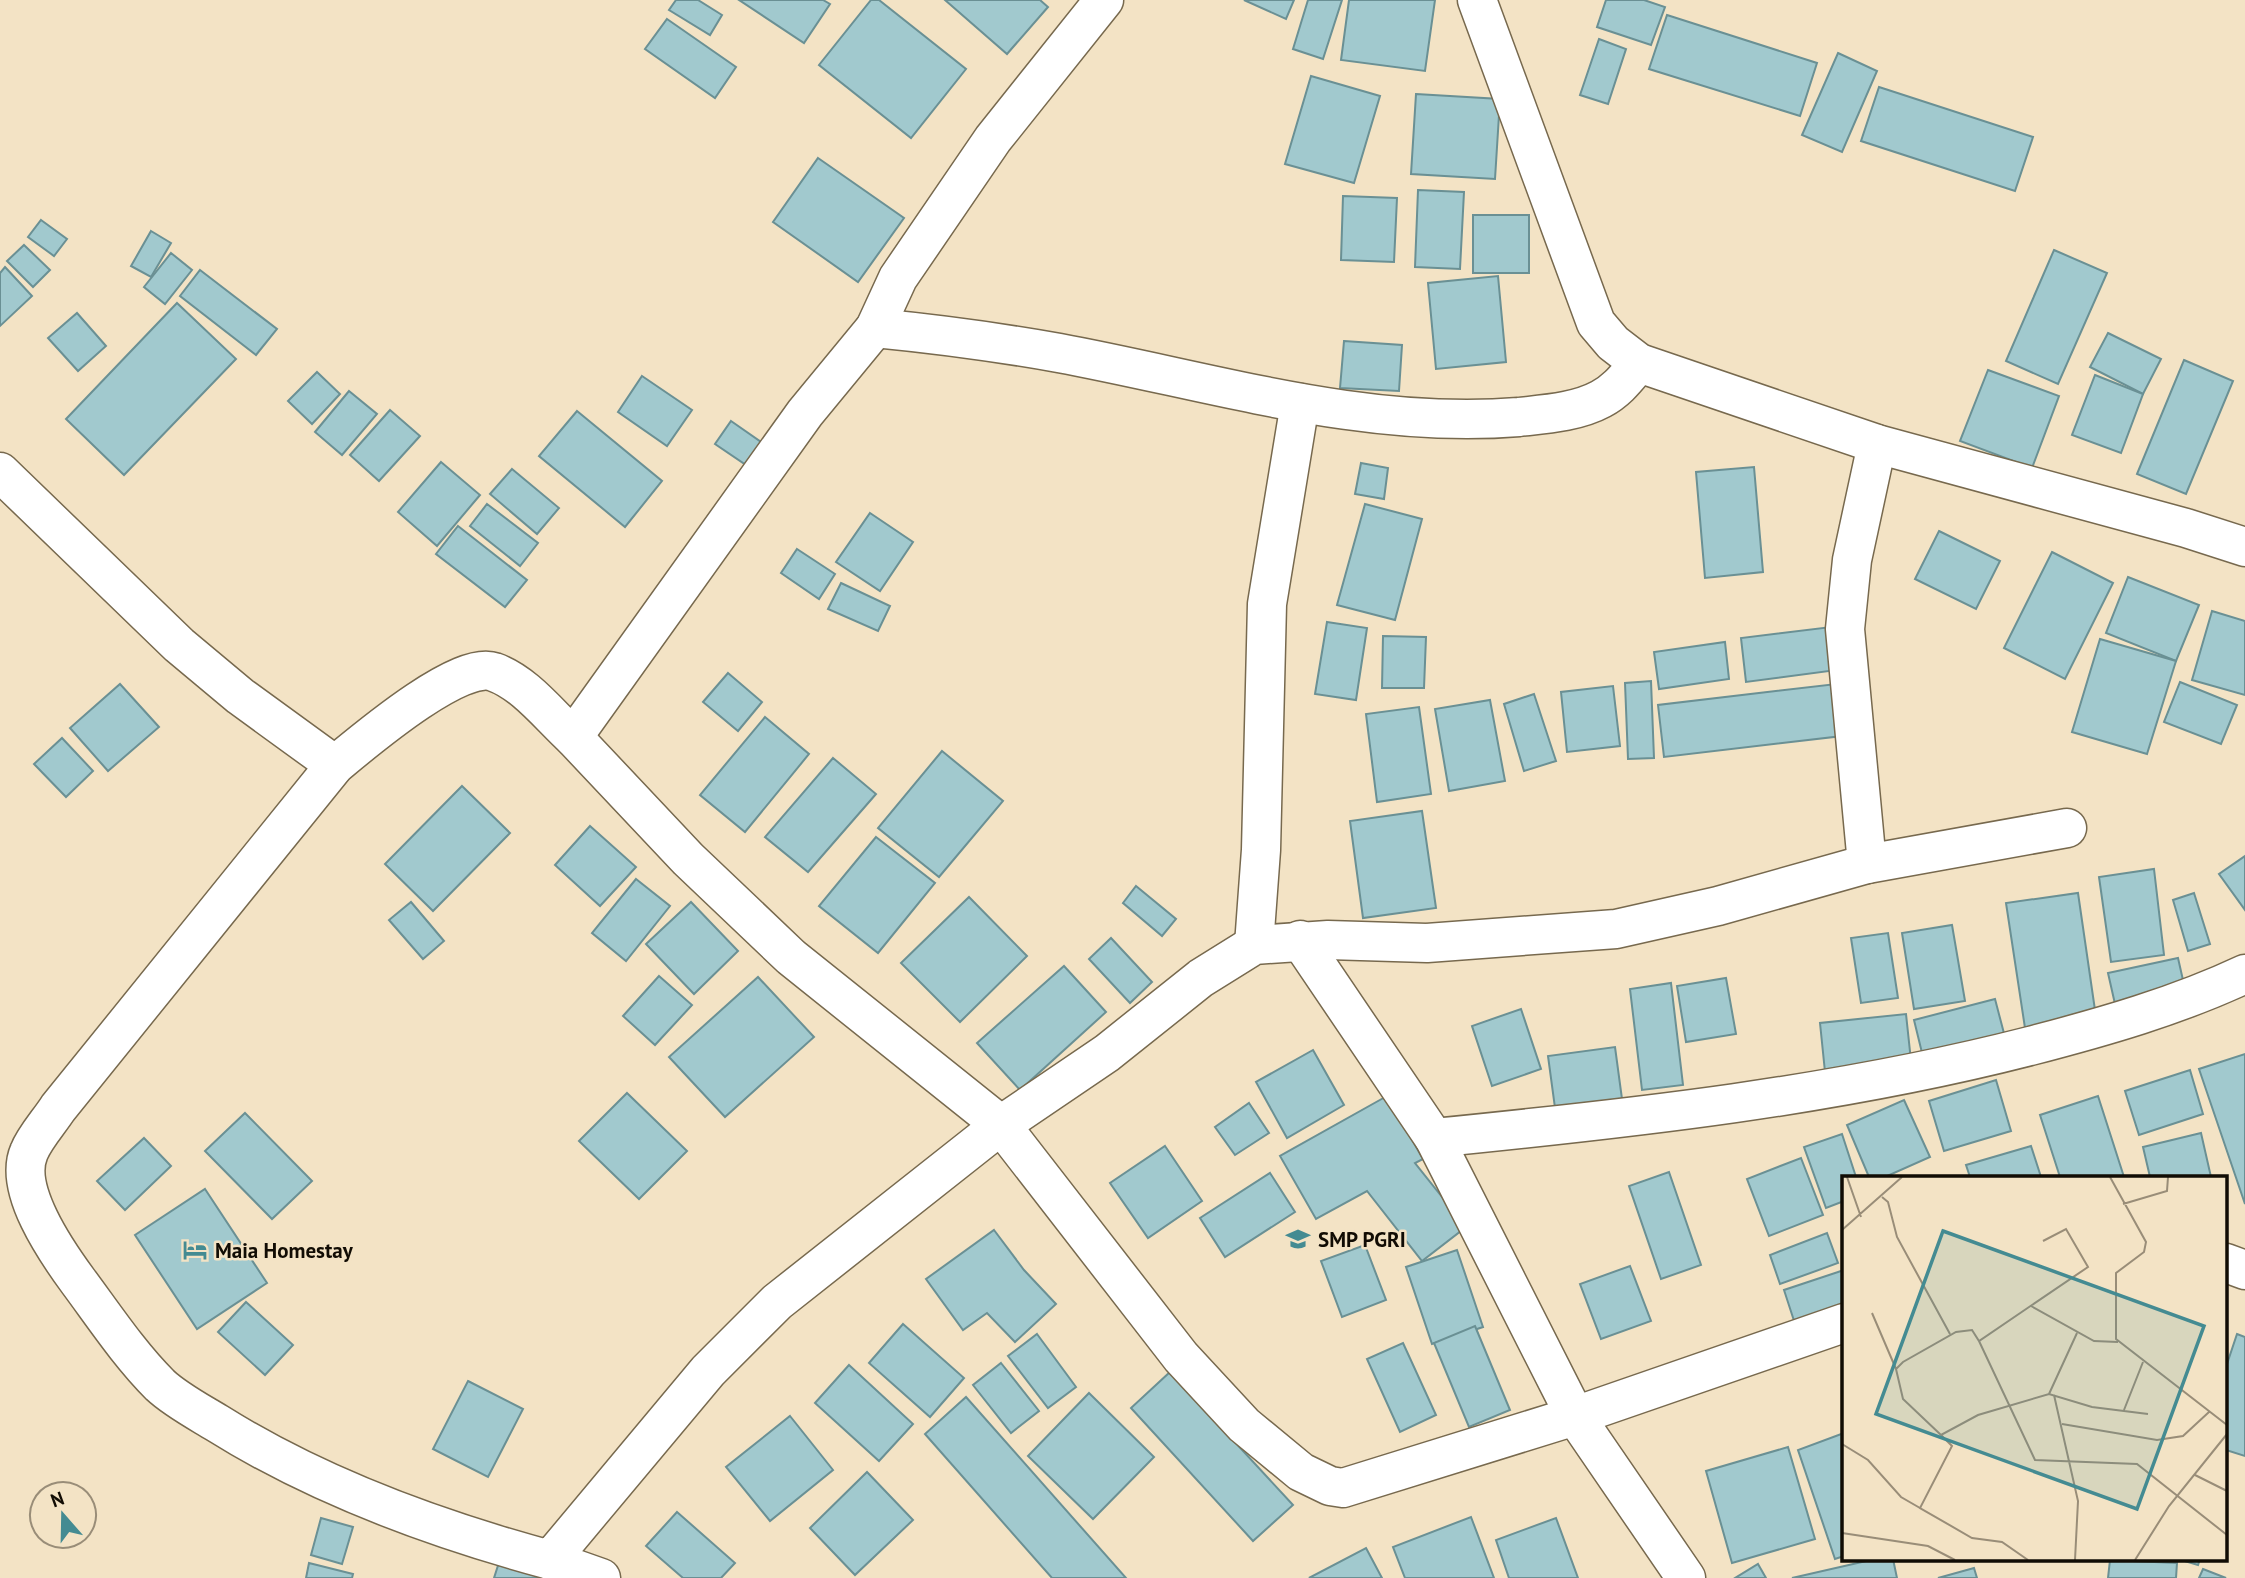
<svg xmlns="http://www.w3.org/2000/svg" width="2245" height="1578" font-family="'PT Sans',sans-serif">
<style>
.building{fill:#a1c9ce;stroke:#6a9094;stroke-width:2}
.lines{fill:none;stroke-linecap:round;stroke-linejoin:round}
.minor-casing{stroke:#77694e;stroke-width:41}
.minor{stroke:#fff;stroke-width:38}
.labels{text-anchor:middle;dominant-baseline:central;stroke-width:5;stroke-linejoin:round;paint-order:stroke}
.poi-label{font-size:21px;font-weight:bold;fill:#110c04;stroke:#f3e3c5;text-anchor:start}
.inset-road{fill:none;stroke:#998d78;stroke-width:2}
.view{fill:#448b92;fill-opacity:0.15;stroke:#448b92;stroke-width:3.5}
.inset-edge{fill:none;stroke:#110c04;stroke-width:3.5}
</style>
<rect width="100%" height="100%" fill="#f3e3c5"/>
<g class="building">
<path d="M676,0H698L722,15L710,35L669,10Z"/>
<path d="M739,0H823L830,4L804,43Z"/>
<path d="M871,0H879L966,69L911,138L819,65Z"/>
<path d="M945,0H1040L1048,7L1007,54Z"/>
<path d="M1244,0H1294L1286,19Z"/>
<path d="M1308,0H1342L1323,59L1293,49Z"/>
<path d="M1349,0H1435L1425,71L1341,60Z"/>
<path d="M1606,0H1644L1665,7L1651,45L1597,27Z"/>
<path d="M1667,15L1817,63L1800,116L1649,69Z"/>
<path d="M667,19L736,67L715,98L645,49Z"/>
<path d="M1599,39L1626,49L1608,104L1580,95Z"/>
<path d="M1838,53L1877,71L1842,152L1802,135Z"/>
<path d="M1311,76L1380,96L1354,183L1285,164Z"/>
<path d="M1879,87L2033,137L2015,191L1861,141Z"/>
<path d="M1416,94L1500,99L1495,179L1411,174Z"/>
<path d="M818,158L904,218L858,282L773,222Z"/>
<path d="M1418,190L1464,192L1460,269L1415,267Z"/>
<path d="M1343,196L1397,198L1394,262L1341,260Z"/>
<rect x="1473" y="215" width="56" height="58"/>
<path d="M41,220L67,239L54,256L28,237Z"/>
<path d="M151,231L171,243L151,277L131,266Z"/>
<path d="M24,245L50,270L33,287L7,261Z"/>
<path d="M2054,250L2107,273L2058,384L2006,361Z"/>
<path d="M171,253L192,270L165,304L144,287Z"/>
<path d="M5,267L32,296L0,326V273Z"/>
<path d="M200,270L277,329L256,355L180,296Z"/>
<path d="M1498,276L1506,362L1436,369L1428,283Z"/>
<path d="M177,303L236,359L124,475L66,419Z"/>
<path d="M77,313L106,346L78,371L48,338Z"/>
<path d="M2108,333L2161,359L2143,394L2090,367Z"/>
<path d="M1344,341L1402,345L1399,391L1340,388Z"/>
<path d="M2184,360L2233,381L2186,494L2137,474Z"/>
<path d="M1988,370L2059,396L2032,468L1960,441Z"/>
<path d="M317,372L340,394L312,424L288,401Z"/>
<path d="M2095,375L2143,394L2121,453L2072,435Z"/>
<path d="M642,376L692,410L667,446L618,412Z"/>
<path d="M349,391L377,414L342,455L315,432Z"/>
<path d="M390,410L420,436L379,481L350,455Z"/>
<path d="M577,411L662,481L625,527L539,456Z"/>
<path d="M731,421L767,446L752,469L715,444Z"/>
<path d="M441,462L480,495L437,546L398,512Z"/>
<path d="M1361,463L1388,468L1384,499L1355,494Z"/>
<path d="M1754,467L1763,572L1705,578L1696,472Z"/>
<path d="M512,469L559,508L537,534L490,494Z"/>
<path d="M487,504L538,543L520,566L470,526Z"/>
<path d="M1365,504L1422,519L1395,620L1337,605Z"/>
<path d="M870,513L913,542L880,591L836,562Z"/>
<path d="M458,526L527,580L505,607L436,554Z"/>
<path d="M1939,531L2000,561L1976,609L1915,579Z"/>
<path d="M797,549L835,574L819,599L781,573Z"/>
<path d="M2052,552L2113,583L2065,679L2004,648Z"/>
<path d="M2128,577L2199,605L2176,661L2106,633Z"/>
<path d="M841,583L890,606L878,631L828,609Z"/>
<path d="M2212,611L2245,621V695L2192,680Z"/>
<path d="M1327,622L1367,628L1356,700L1315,694Z"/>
<path d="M1831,627L1837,670L1746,682L1741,638Z"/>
<path d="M1383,636L1426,637L1424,688H1382Z"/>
<path d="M2100,639L2176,661L2147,754L2072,732Z"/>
<path d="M1725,642L1729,679L1659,689L1654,652Z"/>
<path d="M728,673L762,702L738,731L703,702Z"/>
<path d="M1651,681L1654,758L1628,759L1625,683Z"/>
<path d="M2180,682L2237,705L2221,744L2164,722Z"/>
<path d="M120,684L159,727L108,771L70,728Z"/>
<path d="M1836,684L1842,736L1664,757L1658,705Z"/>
<path d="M1613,686L1620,746L1567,752L1561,692Z"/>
<path d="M1534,694L1556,761L1524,771L1504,704Z"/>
<path d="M1490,700L1505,781L1449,791L1435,709Z"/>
<path d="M1419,707L1431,794L1377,802L1366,714Z"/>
<path d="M765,717L809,754L745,832L700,795Z"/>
<path d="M62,738L93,771L66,797L34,764Z"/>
<path d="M942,751L1003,801L939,877L878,828Z"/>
<path d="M833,758L876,794L808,872L765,837Z"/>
<path d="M462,786L510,833L433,911L385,864Z"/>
<path d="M1422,811L1436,908L1363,918L1350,821Z"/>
<path d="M590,826L636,867L600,906L555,865Z"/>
<path d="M876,837L935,883L878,953L819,906Z"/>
<path d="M2245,856V910L2219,874Z"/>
<path d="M2154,869L2164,955L2111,962L2099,877Z"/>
<path d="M636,879L670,906L626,961L592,933Z"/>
<path d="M1136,886L1176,919L1162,936L1123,903Z"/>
<path d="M2078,893L2096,1017L2025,1028L2006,903Z"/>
<path d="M2194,893L2210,944L2188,951L2173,900Z"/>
<path d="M969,897L1027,956L960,1022L901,963Z"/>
<path d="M411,902L444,941L423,959L389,920Z"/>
<path d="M691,902L738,951L694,994L646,944Z"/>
<path d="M1952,925L1965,1001L1914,1009L1902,933Z"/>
<path d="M1888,933L1898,998L1861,1003L1851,938Z"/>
<path d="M1111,938L1152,982L1130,1003L1089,959Z"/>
<path d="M2178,958L2185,989L2115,1004L2108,973Z"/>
<path d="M1064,966L1106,1012L1020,1090L977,1043Z"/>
<path d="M659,976L692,1005L655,1045L623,1016Z"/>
<path d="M758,977L814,1037L725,1117L669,1057Z"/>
<path d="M1726,978L1736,1034L1686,1042L1677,986Z"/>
<path d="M1671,983L1683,1085L1642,1090L1630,989Z"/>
<path d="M1995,999L2006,1041L1924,1061L1914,1020Z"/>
<path d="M1521,1009L1541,1069L1492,1086L1472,1026Z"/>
<path d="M1906,1014L1911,1061L1825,1072L1820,1023Z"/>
<path d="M1615,1047L1622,1099L1555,1108L1548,1056Z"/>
<path d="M1313,1050L1344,1105L1287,1138L1256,1082Z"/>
<path d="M2245,1054V1204L2199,1069Z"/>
<path d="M2190,1070L2203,1114L2139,1135L2125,1091Z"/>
<path d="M1996,1080L2011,1131L1944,1151L1929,1101Z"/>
<path d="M627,1093L687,1151L639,1199L579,1141Z"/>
<path d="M1387,1096L1423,1159L1415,1163L1466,1227L1422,1261L1367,1191L1316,1219L1280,1156Z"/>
<path d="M2098,1096L2124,1177H2060L2040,1115Z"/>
<path d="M1904,1100L1930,1157L1885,1177H1869L1847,1125Z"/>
<path d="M1249,1103L1269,1133L1235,1155L1215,1127Z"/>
<path d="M245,1113L312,1181L272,1219L205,1151Z"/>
<path d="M2201,1133L2211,1177H2150L2143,1147Z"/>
<path d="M1842,1134L1856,1177H1844V1201L1826,1208L1804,1147Z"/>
<path d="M144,1138L171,1166L125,1210L97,1181Z"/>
<path d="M1165,1146L1202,1201L1148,1238L1110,1183Z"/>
<path d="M2031,1146L2041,1177H1970L1966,1165Z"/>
<path d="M1801,1158L1823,1215L1769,1236L1747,1179Z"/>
<path d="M1669,1172L1701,1265L1661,1279L1629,1186Z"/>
<path d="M1270,1173L1295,1212L1225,1257L1200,1218Z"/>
<path d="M205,1189L267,1283L197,1329L135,1235Z"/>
<path d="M994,1230L1024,1270L1056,1304L1015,1342L987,1313L963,1330L926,1279Z"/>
<path d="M1827,1233L1838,1263L1780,1284L1770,1255Z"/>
<path d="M1365,1245L1386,1300L1342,1317L1321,1261Z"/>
<path d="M1457,1250L1483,1327L1432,1344L1406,1267Z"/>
<path d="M1630,1266L1651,1321L1601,1339L1580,1284Z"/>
<path d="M1844,1270V1313L1797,1330L1784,1290Z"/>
<path d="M246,1302L293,1345L265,1375L218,1332Z"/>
<path d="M903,1324L964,1378L930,1417L869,1363Z"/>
<path d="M1475,1326L1510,1410L1469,1427L1434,1343Z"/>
<path d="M1037,1334L1076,1387L1048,1408L1008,1356Z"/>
<path d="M2237,1334L2245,1337V1456L2226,1450V1367Z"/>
<path d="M1403,1343L1436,1415L1400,1432L1367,1359Z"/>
<path d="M1001,1363L1039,1411L1011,1433L973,1385Z"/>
<path d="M849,1365L913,1424L879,1461L815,1403Z"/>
<path d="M1170,1372L1293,1505L1253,1541L1131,1408Z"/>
<path d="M468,1381L523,1409L488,1477L433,1449Z"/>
<path d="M1089,1393L1154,1457L1093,1519L1028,1456Z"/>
<path d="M966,1397L1126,1578H1052L925,1434Z"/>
<path d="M790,1416L833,1470L770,1521L726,1467Z"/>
<path d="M1844,1433V1556L1835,1559L1798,1450Z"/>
<path d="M1788,1447L1815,1539L1732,1563L1706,1471Z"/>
<path d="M867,1472L913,1520L855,1575L810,1528Z"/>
<path d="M677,1512L735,1563L721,1578H683L646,1546Z"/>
<path d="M1471,1517L1494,1578H1405L1393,1547Z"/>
<path d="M321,1518L353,1527L342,1564L311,1555Z"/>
<path d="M1556,1518L1578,1578H1509L1496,1540Z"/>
<path d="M1366,1548L1382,1578H1309Z"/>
<path d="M502,1553L551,1578H494Z"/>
<path d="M1875,1559H1893L1897,1578H1792Z"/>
<path d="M2178,1559H2200L2198,1565Z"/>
<path d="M2110,1560L2177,1563L2176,1578H2108Z"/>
<path d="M309,1563L353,1574L352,1578H306Z"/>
<path d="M1758,1564L1766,1578H1735Z"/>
<path d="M1974,1568L1977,1578H1938Z"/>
<path d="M2203,1569L2226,1578H2199Z"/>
</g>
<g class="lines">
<g class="minor-casing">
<g id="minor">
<path d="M1104,0L993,139L898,278L875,328L805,413L573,737C549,715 525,683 494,672C460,659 363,742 335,765L58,1108C49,1122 35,1137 29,1152C13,1189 56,1251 78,1281C104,1316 129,1354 160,1385C176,1400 199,1412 217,1423C319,1487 435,1529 550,1560L708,1371L777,1302L1001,1125L1107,1053L1201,978L1254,945L1328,940L1427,943L1616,929L1718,906L1867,864L2067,828"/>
<path d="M1477,0L1596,323L1613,343L1639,363L1877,444L2186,528L2245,547"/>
<path d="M875,328C937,334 997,342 1059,353C1210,381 1364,430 1519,417C1546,414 1577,412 1601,399C1618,390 1627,377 1639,363"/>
<path d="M0,472L179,645L240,696L335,765"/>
<path d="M573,737L688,859L791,957L1001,1125L1181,1357L1244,1425L1301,1472L1330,1486L1343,1488L1575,1416L1844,1323"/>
<path d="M1867,864L1845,629L1852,560L1877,444"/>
<path d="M1300,940L1434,1138L1575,1416L1686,1578"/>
<path d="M1254,945L1261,850L1267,604L1300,403"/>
<path d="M1434,1138C1634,1118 1835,1096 2030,1046C2103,1027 2177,1006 2245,974"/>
<path d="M2226,1263L2245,1270"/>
<path d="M550,1560L601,1578"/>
</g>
</g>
<use href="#minor" class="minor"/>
</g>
<defs>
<g id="school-bare" transform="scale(1.89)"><path d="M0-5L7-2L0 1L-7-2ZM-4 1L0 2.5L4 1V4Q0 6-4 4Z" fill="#448b92" stroke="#f3e3c5" stroke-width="2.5" paint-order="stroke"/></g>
<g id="hotel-bare" transform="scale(1.89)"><path d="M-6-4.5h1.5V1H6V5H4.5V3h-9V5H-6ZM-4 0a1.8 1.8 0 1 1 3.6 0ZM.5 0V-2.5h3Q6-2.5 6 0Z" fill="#448b92" stroke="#f3e3c5" stroke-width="2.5" paint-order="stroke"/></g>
</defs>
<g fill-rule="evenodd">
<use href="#school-bare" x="1298" y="1239"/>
<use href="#hotel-bare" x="195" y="1250"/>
</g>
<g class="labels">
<g class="poi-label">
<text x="1318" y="1239">SMP PGRI</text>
<text x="215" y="1250">Maia Homestay</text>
</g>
</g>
<g transform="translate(1842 1176)">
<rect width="385" height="385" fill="#f3e3c5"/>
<path class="inset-road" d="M5,1L19,41M268,1L304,66L302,76L274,97V163L385,249M40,21L46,26L55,61L108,158M281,28L325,15L326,1M0,54L60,1M201,65L224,53L246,91L137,165L130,154L114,156L61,186L54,193L61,223L99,259L136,239L207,218L250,231L306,238M189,130L252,165L276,166M30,137L54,193M137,165L193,284L295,288L385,359M207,218L235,157M212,219L236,325L233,384M282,234L301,186M220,248L315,264L341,260L367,236M99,259L110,270L78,332L130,362L160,366L186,384M0,268L26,284L59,321L78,332M353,299L385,315M0,357L86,370L113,384M293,384L327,330L385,258"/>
<path class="view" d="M101,55L362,150L295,333L34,238Z"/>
<rect width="385" height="385" class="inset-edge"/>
</g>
<g transform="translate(63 1515) rotate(340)"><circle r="33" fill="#f3e3c5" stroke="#998d78" stroke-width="2"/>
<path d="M0-5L12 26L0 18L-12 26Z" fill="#448b92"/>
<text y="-10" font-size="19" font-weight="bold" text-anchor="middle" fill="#110c04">N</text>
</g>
</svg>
